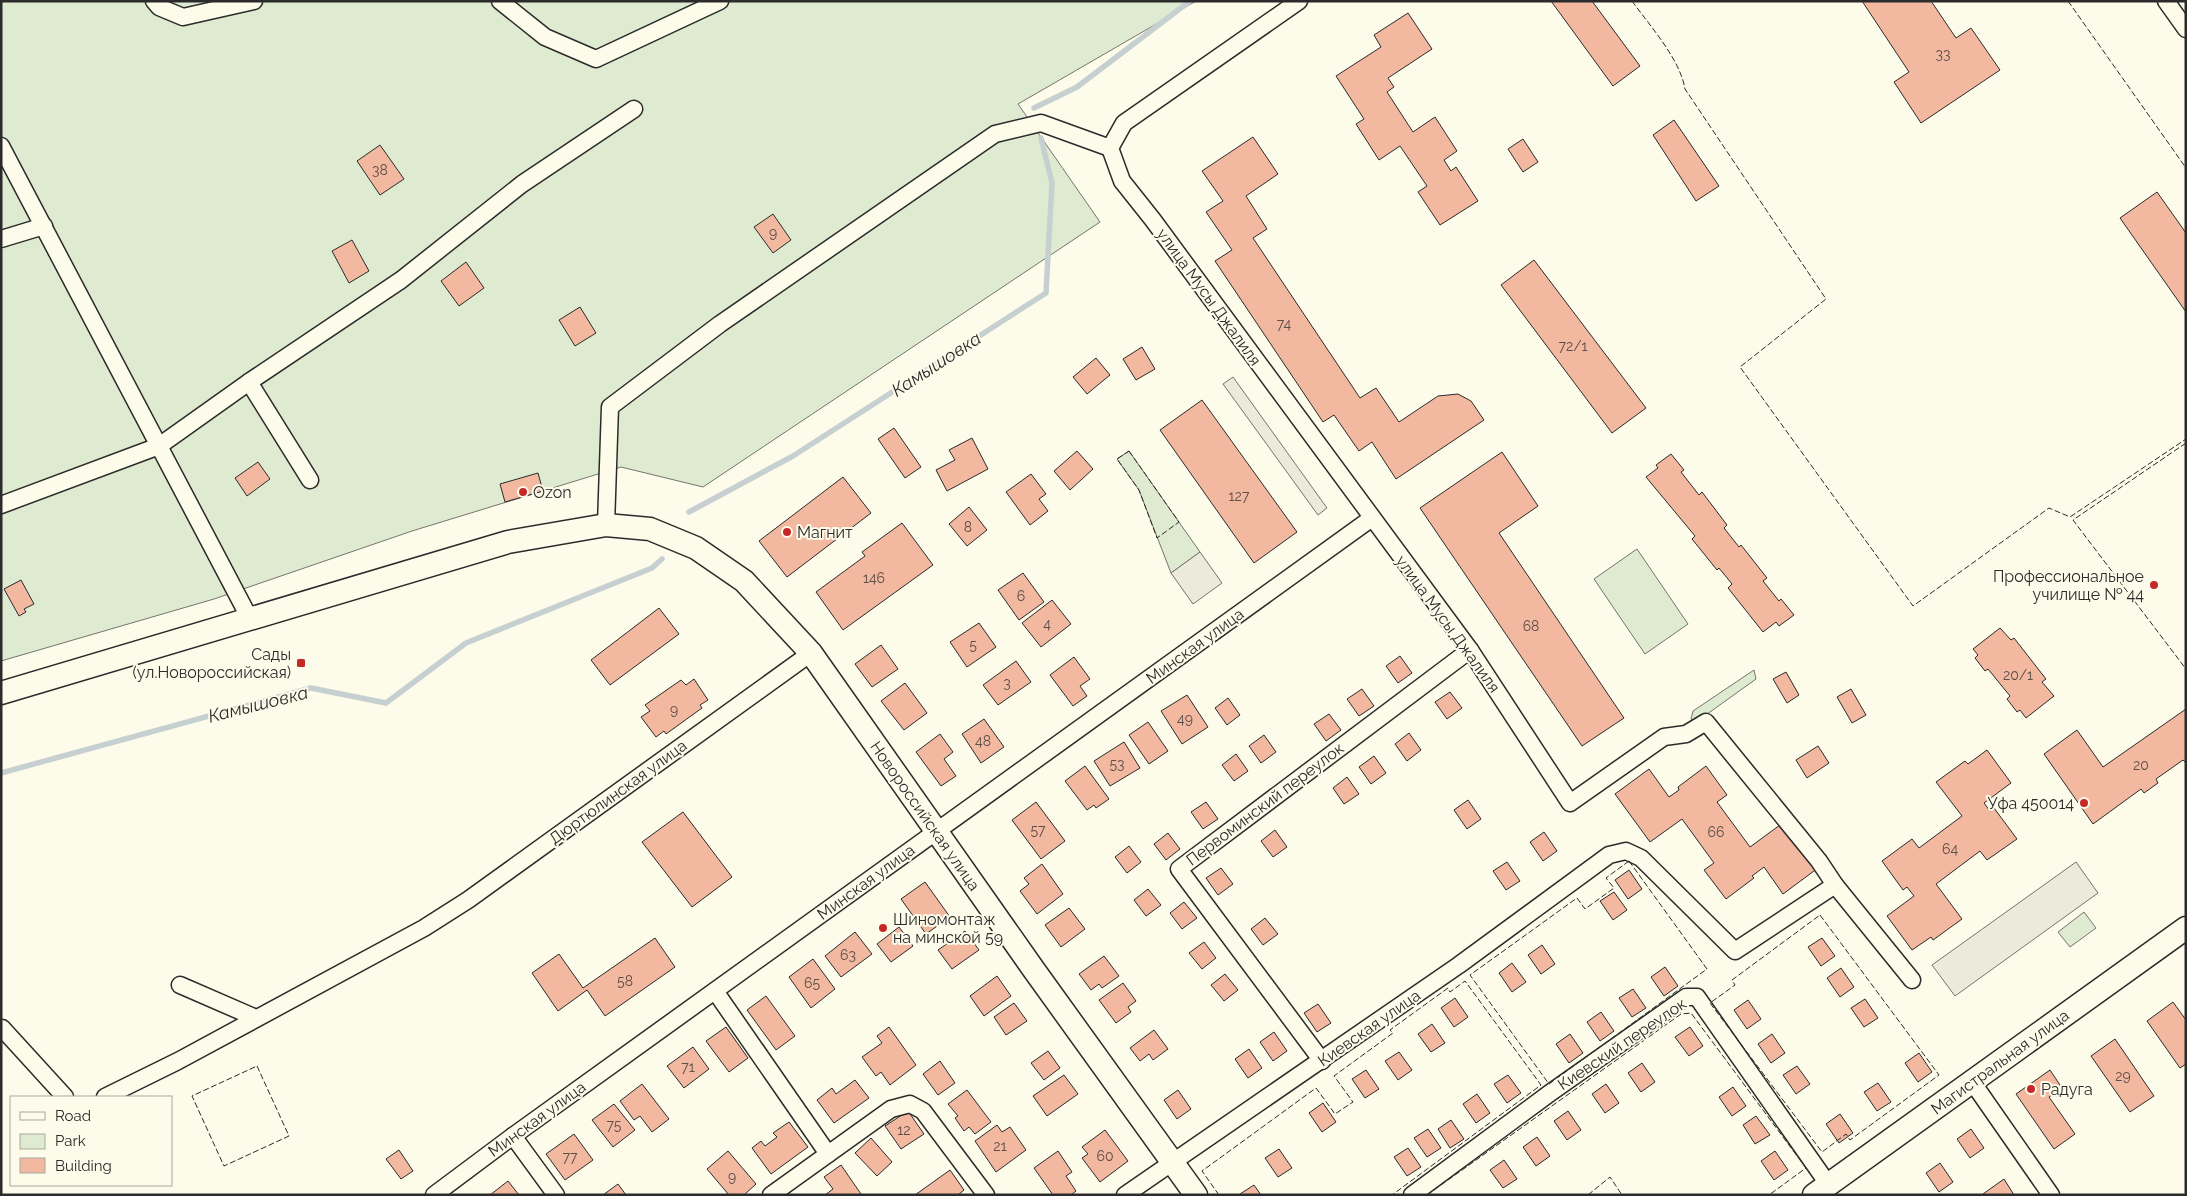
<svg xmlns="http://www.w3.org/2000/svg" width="2187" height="1196" font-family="Raleway,sans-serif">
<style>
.green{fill:#deebd1;stroke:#74746e}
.parking{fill:#eceadb;stroke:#74746e}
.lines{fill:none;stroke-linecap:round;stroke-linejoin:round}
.stream{stroke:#c7d0d0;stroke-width:5.5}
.building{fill:#f2b8a0;stroke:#2b2b2b}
.street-casing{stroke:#2b2b2b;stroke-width:19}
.secondary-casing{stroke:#2b2b2b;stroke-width:25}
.street{stroke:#fdfbea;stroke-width:16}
.secondary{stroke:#fdfbea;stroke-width:22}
.fence{stroke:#2b2b2b;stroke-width:1;stroke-dasharray:6 2.5;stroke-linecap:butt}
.poi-dot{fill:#c62828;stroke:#fdfbea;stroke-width:2}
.labels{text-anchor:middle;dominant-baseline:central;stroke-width:4;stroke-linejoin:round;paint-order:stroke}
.number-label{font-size:14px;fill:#5d4e48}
.street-label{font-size:16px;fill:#2b2b2b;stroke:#fdfbea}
.poi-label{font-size:16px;fill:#2b2b2b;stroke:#fdfbea;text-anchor:start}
.water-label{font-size:18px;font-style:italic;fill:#2b2b2b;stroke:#fdfbea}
</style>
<rect width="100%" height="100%" fill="#fdfbea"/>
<g class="green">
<path d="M1,1H1196L1018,104L1100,222L703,487L621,467L412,531L214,599L1,661Z"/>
<path d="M1129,451L1200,552L1171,573L1139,490L1117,459Z"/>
<path d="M1637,549L1688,624L1645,654L1594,579Z"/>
<path d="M1754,670L1756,679L1696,722L1691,719L1693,711Z"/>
<path d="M2084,912L2096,928L2070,947L2058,932Z"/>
</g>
<g class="parking">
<path d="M1233,377L1327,508L1318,515L1223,384Z"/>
<path d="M1200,552L1222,583L1193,604L1171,573Z"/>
<path d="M2076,862L2098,893L1955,996L1932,965Z"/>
</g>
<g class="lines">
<g class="stream">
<path d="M1034,108L1077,87L1190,1"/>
<path d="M689,512L793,456L1046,293L1052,183L1041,138"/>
<path d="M1,773L311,688L386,703L466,643L652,568L662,559"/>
</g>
</g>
<g class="building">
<path d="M1551,1H1592L1640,66L1613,86Z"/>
<path d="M1862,1H1931L1956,38L1971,28L2000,70L1921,123L1894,82L1909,72Z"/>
<path d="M1408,13L1432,49L1388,78L1394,87L1387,92L1413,132L1435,117L1457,151L1444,160L1451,171L1456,167L1478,201L1440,225L1418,192L1427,186L1400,146L1379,160L1356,124L1364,119L1336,76L1381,47L1374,35Z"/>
<path d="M1674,120L1719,186L1696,201L1653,135Z"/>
<path d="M1253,137L1278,174L1246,196L1267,229L1253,238L1360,398L1376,388L1399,422L1438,396L1458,394L1471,401L1484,420L1396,479L1372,442L1359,451L1334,415L1323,422L1215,261L1232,250L1206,212L1223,201L1202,171Z"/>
<path d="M1523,139L1538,162L1523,172L1508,149Z"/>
<path d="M380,145L404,179L380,195L357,161Z"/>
<path d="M2157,192L2186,233V312L2120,218Z"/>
<path d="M773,214L791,240L773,253L754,227Z"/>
<path d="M352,240L369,271L349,283L332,251Z"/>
<path d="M1534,260L1646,408L1612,433L1501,285Z"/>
<path d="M466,262L484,288L459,306L441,281Z"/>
<path d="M580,307L596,333L575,346L559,320Z"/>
<path d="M1142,347L1155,369L1136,380L1123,359Z"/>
<path d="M1096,358L1110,375L1087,394L1073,377Z"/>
<path d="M1202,400L1297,532L1254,563L1160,430Z"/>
<path d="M894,428L921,467L905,478L878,439Z"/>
<path d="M972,438L988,469L947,491L936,470L955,460L949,450Z"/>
<path d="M1077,451L1093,469L1070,490L1054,471Z"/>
<path d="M1502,452L1538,506L1499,533L1624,718L1582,746L1420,508Z"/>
<path d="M1671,454L1684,470L1681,472L1699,495L1702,492L1727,525L1724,528L1739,547L1741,545L1767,578L1763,581L1779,601L1781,599L1794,615L1779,626L1776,622L1763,632L1728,588L1732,584L1719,568L1717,570L1692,539L1695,536L1646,477L1658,468L1656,465Z"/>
<path d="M258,462L270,479L247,496L235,478Z"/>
<path d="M538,473L543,491L505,502L500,484Z"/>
<path d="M1031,474L1046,494L1039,499L1048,511L1030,525L1006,492Z"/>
<path d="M843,477L871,513L787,577L759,541Z"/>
<path d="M969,507L987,530L967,546L949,524Z"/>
<path d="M902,523L933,565L843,630L816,592L865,556L862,552Z"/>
<path d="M1023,573L1044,602L1019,620L998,590Z"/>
<path d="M21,580L34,604L24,609L26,612L19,616L4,589Z"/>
<path d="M1052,600L1071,624L1041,647L1022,623Z"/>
<path d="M659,608L679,634L610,685L591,660Z"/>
<path d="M979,623L996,647L967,667L950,642Z"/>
<path d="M2000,628L2011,640L2014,638L2046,679L2042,682L2054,696L2026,718L2020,710L2017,712L2007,699L2010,696L1988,669L1985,671L1975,658L1978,655L1973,649Z"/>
<path d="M881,645L898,669L872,687L855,664Z"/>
<path d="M1400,656L1412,673L1398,683L1386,666Z"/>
<path d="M1074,657L1090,679L1080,686L1087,696L1073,706L1050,675Z"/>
<path d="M1016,661L1031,682L998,705L983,685Z"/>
<path d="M1786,672L1799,695L1787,703L1773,679Z"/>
<path d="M694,679L708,700L700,705L702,708L666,734L664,731L656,737L641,717L650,711L645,705L681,680L686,685Z"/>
<path d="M905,683L927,713L904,730L881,701Z"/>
<path d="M1362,689L1374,706L1359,716L1347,699Z"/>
<path d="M1851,689L1866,715L1852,723L1837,697Z"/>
<path d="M1450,692L1462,708L1447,719L1435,702Z"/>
<path d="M1187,695L1208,727L1182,744L1161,711Z"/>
<path d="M1228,698L1240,715L1227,725L1215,708Z"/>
<path d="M2186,709V763L2183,760L2156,779L2158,783L2144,793L2141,789L2093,824L2044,754L2077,730L2103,767Z"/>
<path d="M1329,714L1341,730L1326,741L1314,724Z"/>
<path d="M984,719L1004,747L981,763L962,734Z"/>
<path d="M1148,722L1168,751L1149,764L1129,735Z"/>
<path d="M1409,733L1421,750L1407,761L1395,744Z"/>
<path d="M940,734L953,752L944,759L956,776L941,786L916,752Z"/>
<path d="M1264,735L1276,752L1261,763L1249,746Z"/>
<path d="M1124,742L1140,768L1110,786L1094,761Z"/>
<path d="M1818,746L1829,763L1807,778L1796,760Z"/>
<path d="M1987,750L2011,783L1984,803L1990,811L1994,808L2017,839L1987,860L1980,851L1936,884L1962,919L1933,940L1931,937L1912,950L1887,916L1914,896L1907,887L1903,890L1882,861L1912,839L1919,848L1962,816L1936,782L1965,761L1968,764Z"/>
<path d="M1236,754L1248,771L1234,781L1222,765Z"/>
<path d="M1374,756L1386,773L1371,784L1359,767Z"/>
<path d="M1085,766L1109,799L1096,808L1094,805L1087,810L1065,781Z"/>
<path d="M1706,766L1727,795L1717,802L1750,847L1784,822L1818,868L1783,894L1764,867L1752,876L1754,878L1726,899L1704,870L1714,863L1682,819L1650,842L1615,794L1649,769L1669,797L1679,790L1678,787Z"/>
<path d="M1347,777L1359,794L1344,804L1333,788Z"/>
<path d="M1468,800L1481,819L1467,829L1454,810Z"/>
<path d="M1036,802L1065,841L1041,859L1012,820Z"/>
<path d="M1206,802L1218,819L1203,829L1191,812Z"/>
<path d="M683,812L732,877L692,907L642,842Z"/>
<path d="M1275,830L1287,847L1273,857L1261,841Z"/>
<path d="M1544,832L1557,851L1543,861L1530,842Z"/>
<path d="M1168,833L1180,849L1166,860L1154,844Z"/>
<path d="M1129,846L1141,862L1127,873L1115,857Z"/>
<path d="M1507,862L1520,881L1506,890L1493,871Z"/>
<path d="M1042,864L1063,894L1037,914L1020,891L1029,884L1024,878Z"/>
<path d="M1221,868L1233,884L1218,895L1206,878Z"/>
<path d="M1629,870L1642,889L1628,899L1615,880Z"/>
<path d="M925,882L950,917L926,934L901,899Z"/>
<path d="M1148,889L1161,905L1146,916L1134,900Z"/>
<path d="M1614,892L1627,910L1613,920L1600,901Z"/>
<path d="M1184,902L1197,918L1182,929L1170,913Z"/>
<path d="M1069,908L1085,929L1061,947L1045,925Z"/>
<path d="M1265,918L1278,934L1263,945L1251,929Z"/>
<path d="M899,927L913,946L891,962L877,944Z"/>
<path d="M965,931L979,950L952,969L938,950Z"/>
<path d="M855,932L872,954L841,977L825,956Z"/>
<path d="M655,938L675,967L605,1016L587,990L558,1011L532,973L559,954L583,988Z"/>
<path d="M1822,938L1835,956L1821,966L1808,947Z"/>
<path d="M1204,942L1216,958L1202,969L1189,953Z"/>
<path d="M1542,945L1555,964L1541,974L1528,955Z"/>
<path d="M1104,956L1119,976L1102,988L1099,984L1091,990L1079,974Z"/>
<path d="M813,959L835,989L811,1008L789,977Z"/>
<path d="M1512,963L1526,982L1512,992L1499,973Z"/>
<path d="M1665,967L1678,986L1664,996L1651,977Z"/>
<path d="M1841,968L1854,987L1840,997L1827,978Z"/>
<path d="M1225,974L1238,990L1224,1001L1211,985Z"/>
<path d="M997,976L1011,996L984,1016L970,996Z"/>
<path d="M1123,983L1136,1001L1128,1007L1131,1012L1116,1023L1099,1000Z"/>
<path d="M1633,989L1646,1008L1632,1017L1619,998Z"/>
<path d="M766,996L795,1036L776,1050L747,1010Z"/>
<path d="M1455,998L1468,1017L1454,1027L1441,1008Z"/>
<path d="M1865,999L1878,1018L1864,1027L1851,1008Z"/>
<path d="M1748,1000L1761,1019L1747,1029L1734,1010Z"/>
<path d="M2173,1002L2186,1020V1064L2180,1068L2147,1021Z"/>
<path d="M1014,1003L1027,1021L1006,1035L994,1017Z"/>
<path d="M1318,1004L1331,1023L1317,1032L1304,1013Z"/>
<path d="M1601,1012L1614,1031L1600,1041L1587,1022Z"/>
<path d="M1432,1024L1445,1043L1431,1052L1418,1034Z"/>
<path d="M726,1027L748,1058L729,1072L706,1041Z"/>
<path d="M889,1027L916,1065L890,1085L881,1072L876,1076L862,1057L882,1043L877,1036Z"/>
<path d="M1690,1027L1703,1046L1689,1056L1675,1037Z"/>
<path d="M1154,1030L1168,1049L1153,1060L1149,1054L1140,1061L1130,1048Z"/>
<path d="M1274,1032L1287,1051L1273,1061L1260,1042Z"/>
<path d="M1570,1034L1583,1053L1569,1063L1556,1044Z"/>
<path d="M1772,1034L1785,1053L1771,1063L1758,1044Z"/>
<path d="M2115,1039L2154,1096L2130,1112L2091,1056Z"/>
<path d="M693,1047L709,1069L684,1088L667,1066Z"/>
<path d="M1249,1049L1262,1068L1248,1078L1235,1059Z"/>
<path d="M1048,1051L1060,1068L1044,1080L1031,1063Z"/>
<path d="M1399,1052L1412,1070L1398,1080L1385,1061Z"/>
<path d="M1919,1053L1932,1072L1918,1082L1905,1063Z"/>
<path d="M940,1061L955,1083L938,1095L923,1074Z"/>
<path d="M1642,1063L1655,1082L1641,1092L1628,1073Z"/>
<path d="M1797,1066L1810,1084L1796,1094L1783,1075Z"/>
<path d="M1366,1070L1379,1089L1365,1098L1352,1079Z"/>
<path d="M2050,1070L2062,1088L2049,1097L2075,1134L2054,1149L2016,1094Z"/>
<path d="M1064,1075L1078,1094L1047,1116L1033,1096Z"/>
<path d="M1508,1075L1521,1093L1507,1103L1494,1084Z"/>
<path d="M855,1080L869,1098L834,1123L817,1100L832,1088L836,1094Z"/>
<path d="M1878,1083L1891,1102L1877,1111L1864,1092Z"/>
<path d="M642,1084L669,1119L652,1132L640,1116L634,1120L620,1101Z"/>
<path d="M1606,1084L1619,1103L1605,1113L1592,1094Z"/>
<path d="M1733,1087L1746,1106L1732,1116L1719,1097Z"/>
<path d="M967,1090L991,1122L975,1134L969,1127L964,1131L955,1118L958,1116L948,1104Z"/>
<path d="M1178,1090L1191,1109L1177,1119L1164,1100Z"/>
<path d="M1477,1094L1490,1113L1476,1123L1463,1104Z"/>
<path d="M1323,1103L1336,1122L1322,1132L1309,1113Z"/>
<path d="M614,1104L635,1130L613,1147L592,1120Z"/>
<path d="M908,1111L924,1134L901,1149L885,1126Z"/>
<path d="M1568,1111L1581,1130L1567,1140L1554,1121Z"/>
<path d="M1840,1114L1853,1133L1839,1143L1826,1124Z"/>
<path d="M1756,1116L1770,1135L1755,1144L1743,1125Z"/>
<path d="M1451,1120L1464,1139L1450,1148L1438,1129Z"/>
<path d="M789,1122L808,1147L771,1174L752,1148L761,1141L765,1146L777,1137L773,1133Z"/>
<path d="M997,1125L1002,1132L1010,1127L1026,1150L996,1172L975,1141Z"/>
<path d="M1428,1129L1441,1148L1427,1157L1414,1138Z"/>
<path d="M1971,1129L1984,1148L1970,1158L1957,1139Z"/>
<path d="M1105,1130L1128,1161L1100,1182L1082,1158L1088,1154L1082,1147Z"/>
<path d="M574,1134L593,1160L565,1180L546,1154Z"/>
<path d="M1537,1137L1550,1156L1536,1166L1523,1147Z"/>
<path d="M871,1138L892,1162L877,1176L855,1153Z"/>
<path d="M1408,1148L1421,1167L1407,1176L1394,1157Z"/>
<path d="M1279,1149L1292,1168L1278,1177L1265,1158Z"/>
<path d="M399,1150L413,1171L401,1179L386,1159Z"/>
<path d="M728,1151L756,1184L744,1195H729L707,1169Z"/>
<path d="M1058,1151L1072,1172L1066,1176L1076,1191L1071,1195H1053L1034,1168Z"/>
<path d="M1775,1151L1788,1170L1774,1180L1761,1161Z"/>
<path d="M1504,1160L1517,1179L1503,1188L1490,1170Z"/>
<path d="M1940,1163L1953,1182L1939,1192L1926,1173Z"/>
<path d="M841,1165L861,1194L860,1195H825L833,1189L824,1177Z"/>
<path d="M950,1170L964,1190L958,1195H915Z"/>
<path d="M2004,1179L2014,1195H1984L1983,1194Z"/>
<path d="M508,1181L519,1195H490Z"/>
<path d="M618,1184L626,1195H603Z"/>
<path d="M1254,1185L1261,1195H1240V1194Z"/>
</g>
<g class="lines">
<g class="street-casing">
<g id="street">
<path d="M154,1L159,7L183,17L254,1"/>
<path d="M500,1L545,37L596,59L720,1"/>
<path d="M2166,1L2186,29"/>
<path d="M1,146L250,619"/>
<path d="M1110,148L1122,181L1153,220L1470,650L1570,803L1664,737L1686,734L1706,722L1819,861L1835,885"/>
<path d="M1110,148L1124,123L1299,1"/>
<path d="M1,239L44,226"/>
<path d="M249,382L401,280L522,184L634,109"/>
<path d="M1,505L159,446L249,382L310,480"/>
<path d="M606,525L610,407L720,324L995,134L1041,123L1110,148"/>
<path d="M180,985L256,1018"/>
<path d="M715,991L828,1154"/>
<path d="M2,1028L65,1097"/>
<path d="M1322,1061L1179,869L1470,650"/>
<path d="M1973,1083L2051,1195"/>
<path d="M105,1097L178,1061L424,928L468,900L811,653"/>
<path d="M513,1136L556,1195"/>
<path d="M434,1195L513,1136L1372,518"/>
<path d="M771,1195L891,1109L910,1104L923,1111L986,1195"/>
<path d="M1125,1195L1459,965L1609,855L1626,851L1641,858L1735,951L1835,885L1912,980"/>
<path d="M1412,1195L1550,1093L1686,997H1697L1828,1184"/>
</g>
</g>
<g class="secondary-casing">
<g id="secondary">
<path d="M1,693L508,542L606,525L650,529L696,548L744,581L811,653L1034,970L1196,1195"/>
<path d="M1814,1195L2186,928"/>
</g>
</g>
<use href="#street" class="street"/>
<use href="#secondary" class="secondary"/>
<g class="fence">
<path d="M1632,1C1650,26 1680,59 1685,89L1826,299L1740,367L1913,606L2049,508L2070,517L2186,439"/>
<path d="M2068,1L2186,168"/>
<path d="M2186,443L2073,520L2186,669"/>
<path d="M1129,451L1179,522L1157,538L1139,490L1117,459Z"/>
<path d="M1629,861L1707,969L1549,1084L1470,975L1577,898L1585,909L1614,888L1606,878Z"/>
<path d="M1820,915L1939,1075L1850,1140L1846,1134L1822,1152L1710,1003L1735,985L1732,980Z"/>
<path d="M257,1066L289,1136L224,1166L192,1096Z"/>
<path d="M1219,1195L1202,1171L1316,1088L1335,1114L1353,1102L1334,1076L1393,1033L1390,1030L1448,988L1450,992L1465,981L1541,1085L1392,1195"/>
<path d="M1427,1195L1681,1014L1691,1013L1806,1168L1769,1195"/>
<path d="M1588,1195L1610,1177L1622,1195"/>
</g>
</g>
<g class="poi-dot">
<circle cx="523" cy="492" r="5"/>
<circle cx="787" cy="532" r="5"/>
<circle cx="2154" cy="585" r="5"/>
<rect x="296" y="658" width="10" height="10" rx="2.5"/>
<circle cx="2084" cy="803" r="5"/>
<circle cx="883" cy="928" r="5"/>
<circle cx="2031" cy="1089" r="5"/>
</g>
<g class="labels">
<g class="number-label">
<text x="1943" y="54">33</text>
<text x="380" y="170">38</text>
<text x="773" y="233">9</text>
<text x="1284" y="324">74</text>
<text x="1573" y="346">72/1</text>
<text x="1239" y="496">127</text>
<text x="968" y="527">8</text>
<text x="874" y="578">146</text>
<text x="1021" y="596">6</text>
<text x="1047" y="624">4</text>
<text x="1531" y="626">68</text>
<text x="973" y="645">5</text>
<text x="2018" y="675">20/1</text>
<text x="1007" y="683">3</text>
<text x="674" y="710">9</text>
<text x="1185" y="719">49</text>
<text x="983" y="741">48</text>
<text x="1117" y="764">53</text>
<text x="2141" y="765">20</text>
<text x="1038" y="830">57</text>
<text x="1716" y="832">66</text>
<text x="1950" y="849">64</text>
<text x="848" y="955">63</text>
<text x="625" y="981">58</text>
<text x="812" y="983">65</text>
<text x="688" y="1067">71</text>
<text x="2123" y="1076">29</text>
<text x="614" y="1125">75</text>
<text x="904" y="1130">12</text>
<text x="1000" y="1146">21</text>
<text x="1105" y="1156">60</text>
<text x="570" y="1157">77</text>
<text x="732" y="1177">9</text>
</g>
<g class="street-label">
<text transform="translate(1209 297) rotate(54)">улица Мусы Джалиля</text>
<text transform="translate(1448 624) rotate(54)">улица Мусы Джалиля</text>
<text transform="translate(1195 646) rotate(-36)">Минская улица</text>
<text transform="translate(618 792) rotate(-36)">Дюртюлинская улица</text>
<text transform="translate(1265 804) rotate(-37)">Первоминский переулок</text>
<text transform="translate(925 816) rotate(55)">Новороссийская улица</text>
<text transform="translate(866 882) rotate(-36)">Минская улица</text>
<text transform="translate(1369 1028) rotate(-35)">Киевская улица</text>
<text transform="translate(1622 1044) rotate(-34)">Киевский переулок</text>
<text transform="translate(2000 1062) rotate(-36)">Магистральная улица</text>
<text transform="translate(537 1119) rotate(-36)">Минская улица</text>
</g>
<g class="poi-label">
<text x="533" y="492">Ozon</text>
<text x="797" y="532">Магнит</text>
<text x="2144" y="576" text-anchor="end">Профессиональное<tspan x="2144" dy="18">училище № 44</tspan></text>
<text x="291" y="654" text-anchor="end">Сады<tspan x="291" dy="18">(ул.Новороссийская)</tspan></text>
<text x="2074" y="803" text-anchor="end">Уфа 450014</text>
<text x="893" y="919">Шиномонтаж<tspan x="893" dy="18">на минской 59</tspan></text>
<text x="2041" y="1089">Радуга</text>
</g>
<g class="water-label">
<text transform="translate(936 364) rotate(-33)">Камышовка</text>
<text transform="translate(258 704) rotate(-14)">Камышовка</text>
</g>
</g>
<rect width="2187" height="1196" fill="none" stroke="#2b2b2b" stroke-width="5"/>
<rect x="10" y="1096" width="162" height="90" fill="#fdfbea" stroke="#a9a89e"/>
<rect x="20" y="1112" width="25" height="8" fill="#fdfbea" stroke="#a9a89e"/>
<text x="55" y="1121" font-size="15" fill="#2b2b2b">Road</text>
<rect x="20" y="1134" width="25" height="15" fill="#deebd1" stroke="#a9a89e"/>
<text x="55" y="1146" font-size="15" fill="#2b2b2b">Park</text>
<rect x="20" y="1158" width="25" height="15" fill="#f2b8a0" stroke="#a9a89e"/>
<text x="55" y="1171" font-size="15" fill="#2b2b2b">Building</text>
</svg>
